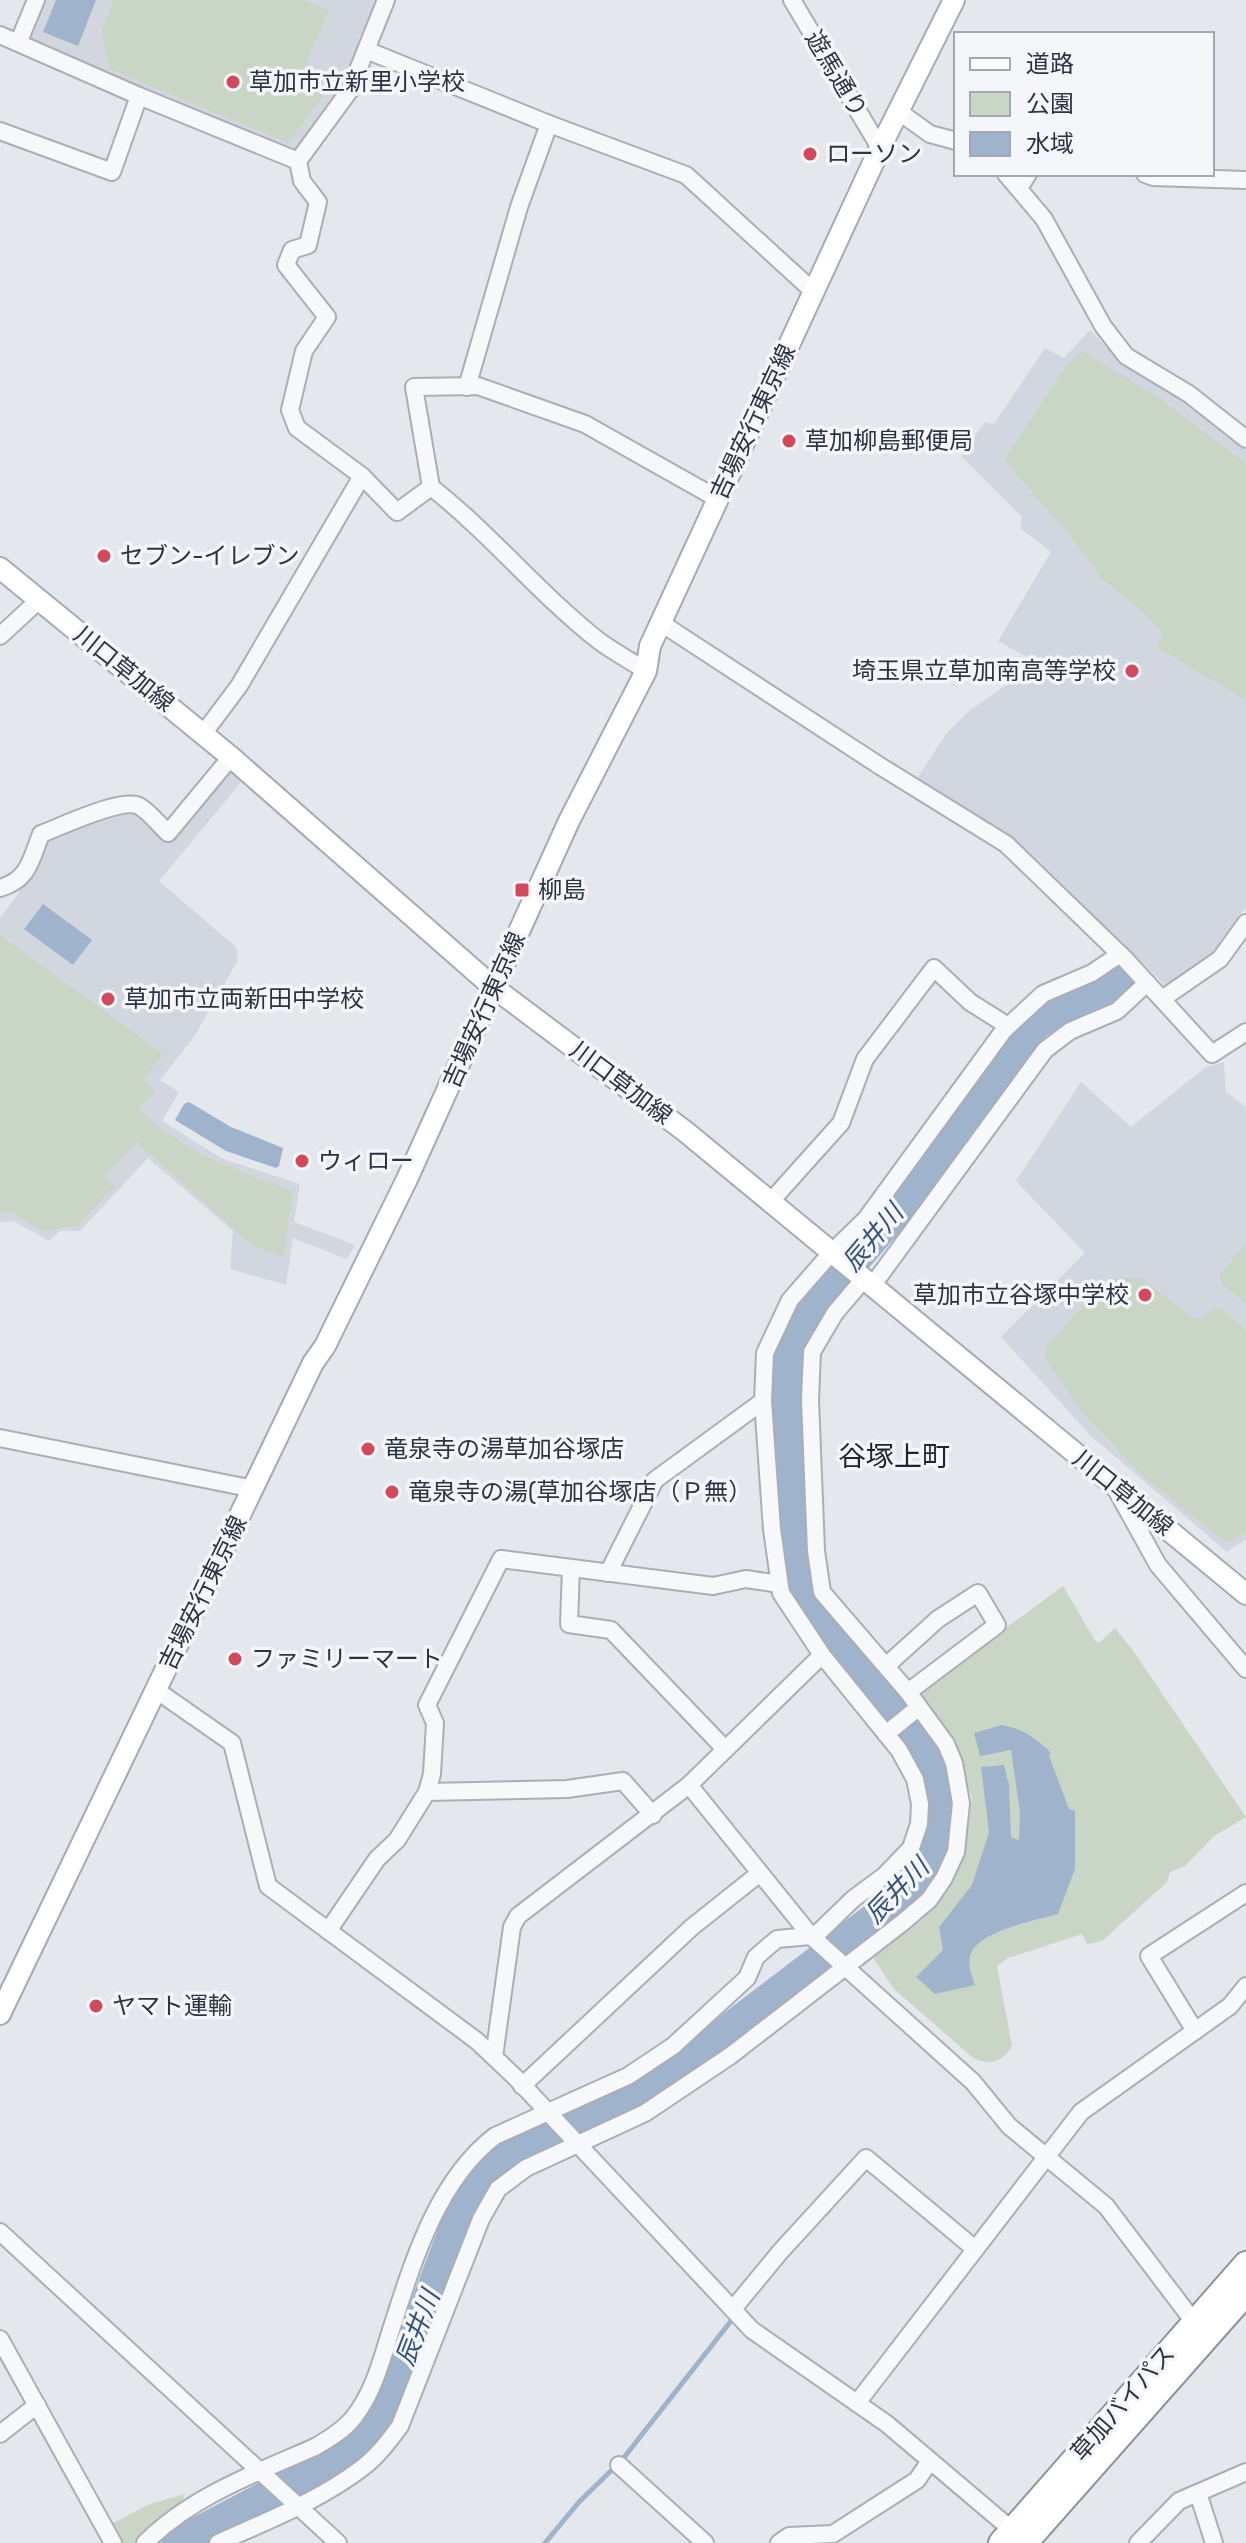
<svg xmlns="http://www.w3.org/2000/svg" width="1246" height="2543" font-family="Rubik,'Noto Sans JP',sans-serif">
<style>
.built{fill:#d2d6de}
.green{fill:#c9d6c5}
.water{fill:#9fb4cc}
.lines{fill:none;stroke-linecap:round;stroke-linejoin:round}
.stream{stroke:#9fb4cc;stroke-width:5}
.river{stroke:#9fb4cc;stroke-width:30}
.minor-casing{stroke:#a9aeb7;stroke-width:20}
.major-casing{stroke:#a3abb8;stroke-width:24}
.highway-casing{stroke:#8b94a3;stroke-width:28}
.minor{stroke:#f7f8fa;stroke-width:16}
.major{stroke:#fff;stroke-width:20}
.highway{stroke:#fff;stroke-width:24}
.poi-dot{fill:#d1495b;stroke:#f4f6f9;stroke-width:3}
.labels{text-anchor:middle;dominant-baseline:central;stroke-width:7;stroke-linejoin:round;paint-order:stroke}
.street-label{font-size:24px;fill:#2b3445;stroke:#f4f6f9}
.poi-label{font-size:24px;fill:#2b3445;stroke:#f4f6f9;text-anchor:start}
.water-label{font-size:26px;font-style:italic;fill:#34527a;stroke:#f4f6f9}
.quarter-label{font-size:28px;fill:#1d2536;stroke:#f4f6f9}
</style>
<rect width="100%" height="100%" fill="#e4e7ec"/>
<g class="built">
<path d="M43,0H379L339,98L300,151L291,153L31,44L29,36Z"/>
<path d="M1090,330L1114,355L1207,413L1246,445V908L1212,953L1166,986L1032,855L977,815L916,780L946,734L969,711L1008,684L1029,658L998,641L1051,552L1020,528L1022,517L961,456L985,422L994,424L1045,348L1064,358Z"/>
<path d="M228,770L242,781L159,881L236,947L238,960L194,1037L160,1080L179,1092L162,1121L223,1159L300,1184L294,1222L355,1245L347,1259L293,1238L286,1285L230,1269L233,1231L148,1158L80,1231H60L49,1241L14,1221L0,1222V918L29,879L45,838L128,809L167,841Z"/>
<path d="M1224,1062L1226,1092L1246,1107V1539L1227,1552L1091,1436L1001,1337L1085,1253L1016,1181L1081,1082L1131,1127L1206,1067Z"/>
</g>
<g class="green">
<path d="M114,0H305L329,11L301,74L323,96L288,143L110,69L101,33Z"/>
<path d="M1082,351L1159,398L1246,464V700L1156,647L1163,633L1139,608L1101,578L1072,538L1004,460L1066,366Z"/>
<path d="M0,935L163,1054L144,1079L155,1091L139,1109C180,1151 239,1172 293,1191L284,1257L253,1246L137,1142L105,1175L115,1186L77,1226L43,1231L11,1212L0,1214Z"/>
<path d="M1246,1243V1303L1222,1284L1220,1275Z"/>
<path d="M1111,1278H1141L1194,1319L1202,1317L1214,1308L1222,1309L1246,1331V1532L1230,1542L1224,1541L1141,1474L1082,1412L1045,1358L1047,1344Z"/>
<path d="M1063,1586L1096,1642H1100L1115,1628L1134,1652L1246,1817L1214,1836L1185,1866L1170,1872L1167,1882L1102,1941L1087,1944L1082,1934L1008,1958L997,1966L1012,2046C1002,2063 989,2066 972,2057L894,1989L871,1955L949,1889L965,1842L972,1799L955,1747L916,1694Z"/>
<path d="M185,2494L183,2502L145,2530L135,2543H123L113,2523L150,2504Z"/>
</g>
<g class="water">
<path d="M56,0H96L78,46L43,32Z"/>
<path d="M43,904L92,940L73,965L24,929Z"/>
<path d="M189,1102L231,1127L283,1148L279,1166L276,1168L226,1151L175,1120L184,1104Z"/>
<path d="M1002,1725C1023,1729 1036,1738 1051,1753L1049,1756L1069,1809L1075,1811V1869L1058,1914C1036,1920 981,1931 971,1953C967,1964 971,1974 975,1985L935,1994L916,1977L943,1950L939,1927L972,1885L989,1832L981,1767L1004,1765L1009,1785L1011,1837L1019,1840L1020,1812L1011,1750L980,1756L974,1733Z"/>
</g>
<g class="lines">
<path class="stream" d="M545,2543L579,2502L622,2460L731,2321"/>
<path class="river" d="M176,2543L335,2460L363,2439L389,2401L451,2237L469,2196L496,2163L545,2136L618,2102L666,2076L875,1917L914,1884L927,1867L937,1848L942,1830V1795L938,1776L927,1753L915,1734L872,1685L807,1598L799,1572L795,1545L788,1441L787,1365L799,1326L892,1218L1036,1025C1062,1006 1094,1000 1120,981"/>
<g class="minor-casing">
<g id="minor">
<path d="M792,0L880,148"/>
<path d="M0,35L139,96L298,161L350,90L386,0"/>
<path d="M19,41L36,0"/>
<path d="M366,50L549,124L686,175L813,291"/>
<path d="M898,111L930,134L956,141"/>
<path d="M0,131L112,172L139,96"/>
<path d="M298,161L302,181L318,202L308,245L292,250L286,265L327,317L304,351L290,410L297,428L362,476L397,512L431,487C491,534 539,594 599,641C614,652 631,661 646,671"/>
<path d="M1006,174L1044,219L1103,326L1126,356L1189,394L1246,439"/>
<path d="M1145,174L1153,177L1246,180"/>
<path d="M1019,188L1028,174"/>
<path d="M467,387L519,207L549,124"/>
<path d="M431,487L414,387L478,386L585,424L718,499"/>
<path d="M661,623L880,766L1006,844L1125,959L1212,1054L1246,1032"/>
<path d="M0,636L39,600"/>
<path d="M203,734L239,686L362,476"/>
<path d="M0,888C29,880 31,859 41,834C60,827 122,797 139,806C150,812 159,825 168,833L231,757"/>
<path d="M1162,999L1220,959L1246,923"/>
<path d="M771,1201L841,1123L865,1059L934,968L970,1002L1008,1026"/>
<path d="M872,1286L1045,1050L1070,1031L1117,1011L1147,983"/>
<path d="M0,1438L254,1489"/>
<path d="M1118,1493L1158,1565L1246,1669"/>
<path d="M571,1568L569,1624L611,1630L725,1749"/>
<path d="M608,1573L655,1480L763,1401"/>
<path d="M886,1666L938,1619L978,1593L997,1625L908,1692"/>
<path d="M156,1690L232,1743L268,1886L477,2041L516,2078L752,2330L887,2424L1012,2530"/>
<path d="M886,1734L919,1707"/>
<path d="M689,1785L811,1936L973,2082L1009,2126L1106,2206L1194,2322"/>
<path d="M427,1792L567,1789L623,1781L653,1815"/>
<path d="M328,1931L377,1859L397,1840L427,1792L432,1774L435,1723L427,1705L501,1559L713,1586L746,1579L779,1584"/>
<path d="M1195,2031L1149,1956L1246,1893"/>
<path d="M494,2057L512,1927L518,1916L689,1785L822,1655"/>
<path d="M522,2086L692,1927L760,1873"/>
<path d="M0,2232L338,2543"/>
<path d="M733,2309L780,2252L866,2158L975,2249"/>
<path d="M0,2339L113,2543"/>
<path d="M857,2403L1081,2112L1230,2006L1246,1986"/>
<path d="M0,2434L37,2405"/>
<path d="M619,2465L705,2543"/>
<path d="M1198,2493L1214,2543"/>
<path d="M145,2543C192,2496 256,2473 315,2447C329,2439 344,2430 354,2417C373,2393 381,2362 390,2333C412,2265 436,2181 495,2136L628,2076L673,2046L747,1978L756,1957L777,1939L811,1936L819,1932L853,1899L884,1876L911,1848L919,1824L920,1804L915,1779L899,1750L822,1655L781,1593L772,1529L763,1401L765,1353L790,1300L832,1252L866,1219L1004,1030L1043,994L1092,973L1120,954"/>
<path d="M218,2543C266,2521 319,2501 362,2468C377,2457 389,2441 400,2426L481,2219L498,2189L526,2168L645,2113L730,2056L902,1923L929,1900L944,1878L956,1852L961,1803L954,1763L946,1744L908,1692L822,1592L816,1551L810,1400L812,1352L835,1313L863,1280"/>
<path d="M779,2543L789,2536L833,2534L917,2480L930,2461"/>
<path d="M1138,2543L1179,2501L1246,2472"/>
</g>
</g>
<g class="major-casing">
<g id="major">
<path d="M0,568L231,757L493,987L686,1132L1246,1594"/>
<path d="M0,2014L313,1363L325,1346L407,1179L569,821L646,671L650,646L880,148L954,0"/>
</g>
</g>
<g class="highway-casing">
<g id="highway">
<path d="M1001,2543L1246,2264"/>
<path d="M1025,2543L1246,2293"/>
</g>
</g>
<use href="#minor" class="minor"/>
<use href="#major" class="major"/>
<use href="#highway" class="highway"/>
</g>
<g class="poi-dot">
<circle cx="233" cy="82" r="8"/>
<circle cx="810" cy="154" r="8"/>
<circle cx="789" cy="441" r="8"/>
<circle cx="104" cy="556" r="8"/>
<circle cx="1132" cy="671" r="8"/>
<rect x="514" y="882" width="16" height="16" rx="4"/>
<circle cx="108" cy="999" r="8"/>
<circle cx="302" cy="1161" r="8"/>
<circle cx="1145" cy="1295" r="8"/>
<circle cx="368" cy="1449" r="8"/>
<circle cx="392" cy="1492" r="8"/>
<circle cx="235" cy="1659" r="8"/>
<circle cx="96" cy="2006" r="8"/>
</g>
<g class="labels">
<g class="street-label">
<text transform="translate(836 74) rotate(59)">遊馬通り</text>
<text transform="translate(753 422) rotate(-65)">吉場安行東京線</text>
<text transform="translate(124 669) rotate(39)">川口草加線</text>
<text transform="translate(484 1010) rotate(-66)">吉場安行東京線</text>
<text transform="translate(621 1083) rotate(37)">川口草加線</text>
<text transform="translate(1123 1493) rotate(39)">川口草加線</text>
<text transform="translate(203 1593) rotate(-64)">吉場安行東京線</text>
<text transform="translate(1123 2403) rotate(-49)">草加バイパス</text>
</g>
<g class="poi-label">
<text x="249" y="82">草加市立新里小学校</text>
<text x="826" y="154">ローソン</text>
<text x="805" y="441">草加柳島郵便局</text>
<text x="120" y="556">セブン-イレブン</text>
<text x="1116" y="671" text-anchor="end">埼玉県立草加南高等学校</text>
<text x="538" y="890">柳島</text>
<text x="124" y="999">草加市立両新田中学校</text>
<text x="318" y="1161">ウィロー</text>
<text x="1129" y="1295" text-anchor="end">草加市立谷塚中学校</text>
<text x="384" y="1449">竜泉寺の湯草加谷塚店</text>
<text x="408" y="1492">竜泉寺の湯(草加谷塚店（Ｐ無）</text>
<text x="251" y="1659">ファミリーマート</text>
<text x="112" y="2006">ヤマト運輸</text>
</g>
<g class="water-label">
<text transform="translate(873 1238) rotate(-50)">辰井川</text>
<text transform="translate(897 1891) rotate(-46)">辰井川</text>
<text transform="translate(418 2328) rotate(-69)">辰井川</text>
</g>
<g class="quarter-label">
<text x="894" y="1456">谷塚上町</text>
</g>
</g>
<rect x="954" y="32" width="260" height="144" fill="#f4f6f9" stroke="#a4a8b1" stroke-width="2"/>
<rect x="970" y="58" width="40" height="12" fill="#ffffff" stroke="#a4a8b1" stroke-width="2"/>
<text x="1026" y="72" font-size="24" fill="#2b3445">道路</text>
<rect x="970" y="92" width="40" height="24" fill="#c9d6c5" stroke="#a4a8b1" stroke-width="2"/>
<text x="1026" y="112" font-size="24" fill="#2b3445">公園</text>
<rect x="970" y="132" width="40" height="24" fill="#9fb4cc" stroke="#a4a8b1" stroke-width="2"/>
<text x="1026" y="152" font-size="24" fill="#2b3445">水域</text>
</svg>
